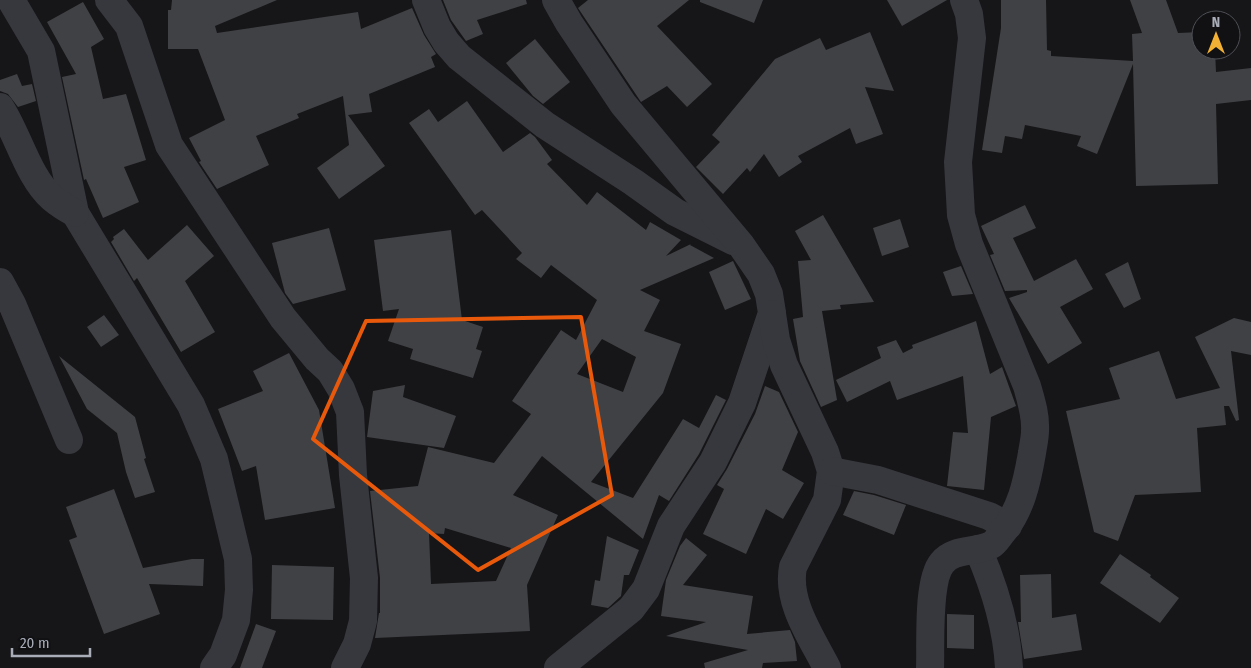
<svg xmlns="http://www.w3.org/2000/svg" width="1251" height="668" font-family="'Fira Sans Condensed',sans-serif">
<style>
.building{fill:#404145;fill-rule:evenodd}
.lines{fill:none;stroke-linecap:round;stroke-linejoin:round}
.minor{stroke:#37383d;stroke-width:28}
.marked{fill:none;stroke:#e8590c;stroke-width:4;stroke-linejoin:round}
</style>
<rect width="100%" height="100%" fill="#161618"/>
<g class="building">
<path d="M172,0H277L215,26L217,33L358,12L361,29L412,8L424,35L436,54L431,57L435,67L369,94L372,112L348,115L385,166L339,199L317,168L349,145L343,96L297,114L299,118L256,136L269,165L217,189L199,162L201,161L189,138L225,120L198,49H168V10H171Z"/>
<path d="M443,0H526L527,4L477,20L483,34L466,41L451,20Z"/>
<path d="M588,0H689L657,26L712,84L687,107L667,86L641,102L578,8Z"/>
<path d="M700,0H763L754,23L700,2Z"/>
<path d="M887,0H947L902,26Z"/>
<path d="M1001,0H1046L1047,50L1051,51V56L1133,61L1132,34L1142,33L1130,0H1166L1178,33L1201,32V50H1215L1216,72L1251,68V100L1216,104L1218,184L1136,186L1133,64L1097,154L1077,146L1081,136L1025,125L1022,139L1005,136L1002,153L982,150L1001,28Z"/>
<path d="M83,2L104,39L91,47L103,99L126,94L146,160L124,167L139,202L103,218L86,179L84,180L62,77L76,74L47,22Z"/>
<path d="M870,32L894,91L865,87L883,134L856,144L850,128L798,156L802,162L779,177L764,154L750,172L747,168L723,194L696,167L720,142L712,135L775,59L820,38L826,50Z"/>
<path d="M535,39L570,82L543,104L533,96L506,63Z"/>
<path d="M17,74L22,86L32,84L36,101L18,107L8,94L0,91V80Z"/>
<path d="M467,101L503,152L530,133L535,137L552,160L547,164L587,205L597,192L646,230L650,222L681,240L666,256L691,244L690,245L714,258L640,290L660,300L644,331L681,344L663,393L591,482L633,498L683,419L699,428L716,395L726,400L699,454L669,501L659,495L643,539L542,456L513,495L558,515L527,585L530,631L375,638L379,613H380V578L370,491L418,486L428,447L494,463L531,414L512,401L561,330L576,340L597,300L551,265L541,278L516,259L522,253L482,210L475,215L409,123L429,109L438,122ZM602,339L636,357L623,392L577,374ZM445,528L511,548L496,581L431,584L429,533L444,534Z"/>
<path d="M1025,205L1036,228L1013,238L1034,281L1076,259L1093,289L1060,307L1082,343L1048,364L1009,298L1027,292V290L1005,291L990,255L994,254L981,226Z"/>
<path d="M823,215L874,302L840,305L841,309L822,311L837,400L821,407L800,361L793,319L803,317L798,261L811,260L795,231Z"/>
<path d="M900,219L909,247L882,256L873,228Z"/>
<path d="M187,225L214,256L185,281L215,332L181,352L137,278L134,281L111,242L114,239L113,237L124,229L148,260Z"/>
<path d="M329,228L346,290L293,304L285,293L272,243Z"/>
<path d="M451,230L462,320L483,327L476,349L482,351L473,378L410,359L413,349L388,341L399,309L383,311L374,240Z"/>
<path d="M733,261L751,299L725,310L709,272Z"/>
<path d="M1128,262L1141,299L1124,308L1105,274Z"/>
<path d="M961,266L973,294L952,296L943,272Z"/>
<path d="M104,315L119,335L101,347L87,327Z"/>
<path d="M1234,318L1251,322V355L1231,351L1239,420L1236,421L1229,406H1224L1226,425L1197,428L1201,492L1135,495L1118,541L1094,532L1066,411L1120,399L1109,368L1159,351L1176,399L1220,388L1195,337Z"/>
<path d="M976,321L990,374L1002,367L1016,406L991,417L984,490L947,486L953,432L968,433L963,376L897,400L890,381L847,402L836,380L881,358L877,347L896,340L903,353L913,348L912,345Z"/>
<path d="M289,353L319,410L335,508L265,520L256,466L242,471L218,409L263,391L253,371Z"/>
<path d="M59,356L135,417L146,458L144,459L155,492L135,498L126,472L117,433L87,409Z"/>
<path d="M405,385L403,397L456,416L444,448L367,437L373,391Z"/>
<path d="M765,386L779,392L798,432L782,470L804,483L783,519L766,509L746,554L703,534L724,489L717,485L727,469L755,414Z"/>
<path d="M114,489L143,568L192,559H204L203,586L149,584L160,614L104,634L69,540L77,537L66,507Z"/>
<path d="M854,491L874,495L906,505L894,535L843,515Z"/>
<path d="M607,536L639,550L629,575H624L621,596L608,608L591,605L595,580L600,581Z"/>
<path d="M686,538L707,555L683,585L753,596L747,634L790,630L795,642L797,661L763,663L762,668H705L704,663L748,650L666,636L706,622L661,616L666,580L680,546Z"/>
<path d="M1120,554L1151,575L1150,577L1179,598L1160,623L1100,583Z"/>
<path d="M272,565L334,567L333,620L271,619Z"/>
<path d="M1051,574L1052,618L1076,614L1082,650L1024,659L1018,622H1021L1020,575Z"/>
<path d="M947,614L974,615V649L947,648Z"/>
<path d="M256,624L276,631L262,668H240Z"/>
</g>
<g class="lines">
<g class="minor">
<path d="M11,0L41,51L75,213L191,405L214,459L238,559L239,590L236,620L223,655L214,668"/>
<path d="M109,0L129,26L169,145L283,318L317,359L330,371L341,389L350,412L353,475L364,578L363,621L357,644L345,668"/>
<path d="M426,0L437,27L446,42L459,57L545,125L633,182L675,212L733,241"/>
<path d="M556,0L569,23L623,104L741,245L761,274L769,294L772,313L742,403L713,462L671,526L646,589L631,609L558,668"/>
<path d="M0,107C18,134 28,177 52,198C59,204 67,209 75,213"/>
<path d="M0,282L12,304L69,440"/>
<path d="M772,314L776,340L784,365L825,452L831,471L827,500L793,567C786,602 812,638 827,668"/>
<path d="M831,471L878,480L989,516L1008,526"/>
<path d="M978,549C994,586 1007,628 1009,668"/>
<path d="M930,668C931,644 927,581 942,563C954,548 975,553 991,545C995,543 998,538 1001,534C1021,511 1027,482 1032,453C1033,446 1035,438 1035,431C1036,415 1031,400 1027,386L969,244L961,215L958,162L972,38L969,14L964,0"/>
</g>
</g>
<path class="marked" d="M581,317L612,495L478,570L313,439L366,321Z"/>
<g transform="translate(1216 35)"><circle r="24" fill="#111113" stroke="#4d4f55"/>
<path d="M0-4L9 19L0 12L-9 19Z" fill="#f2b134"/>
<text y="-8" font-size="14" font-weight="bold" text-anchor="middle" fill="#a8adb8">N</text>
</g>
<path d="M12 648v8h78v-8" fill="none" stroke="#a8adb8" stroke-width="2.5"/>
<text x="20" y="648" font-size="15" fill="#a8adb8" stroke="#111113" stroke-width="4" paint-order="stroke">20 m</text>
</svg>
